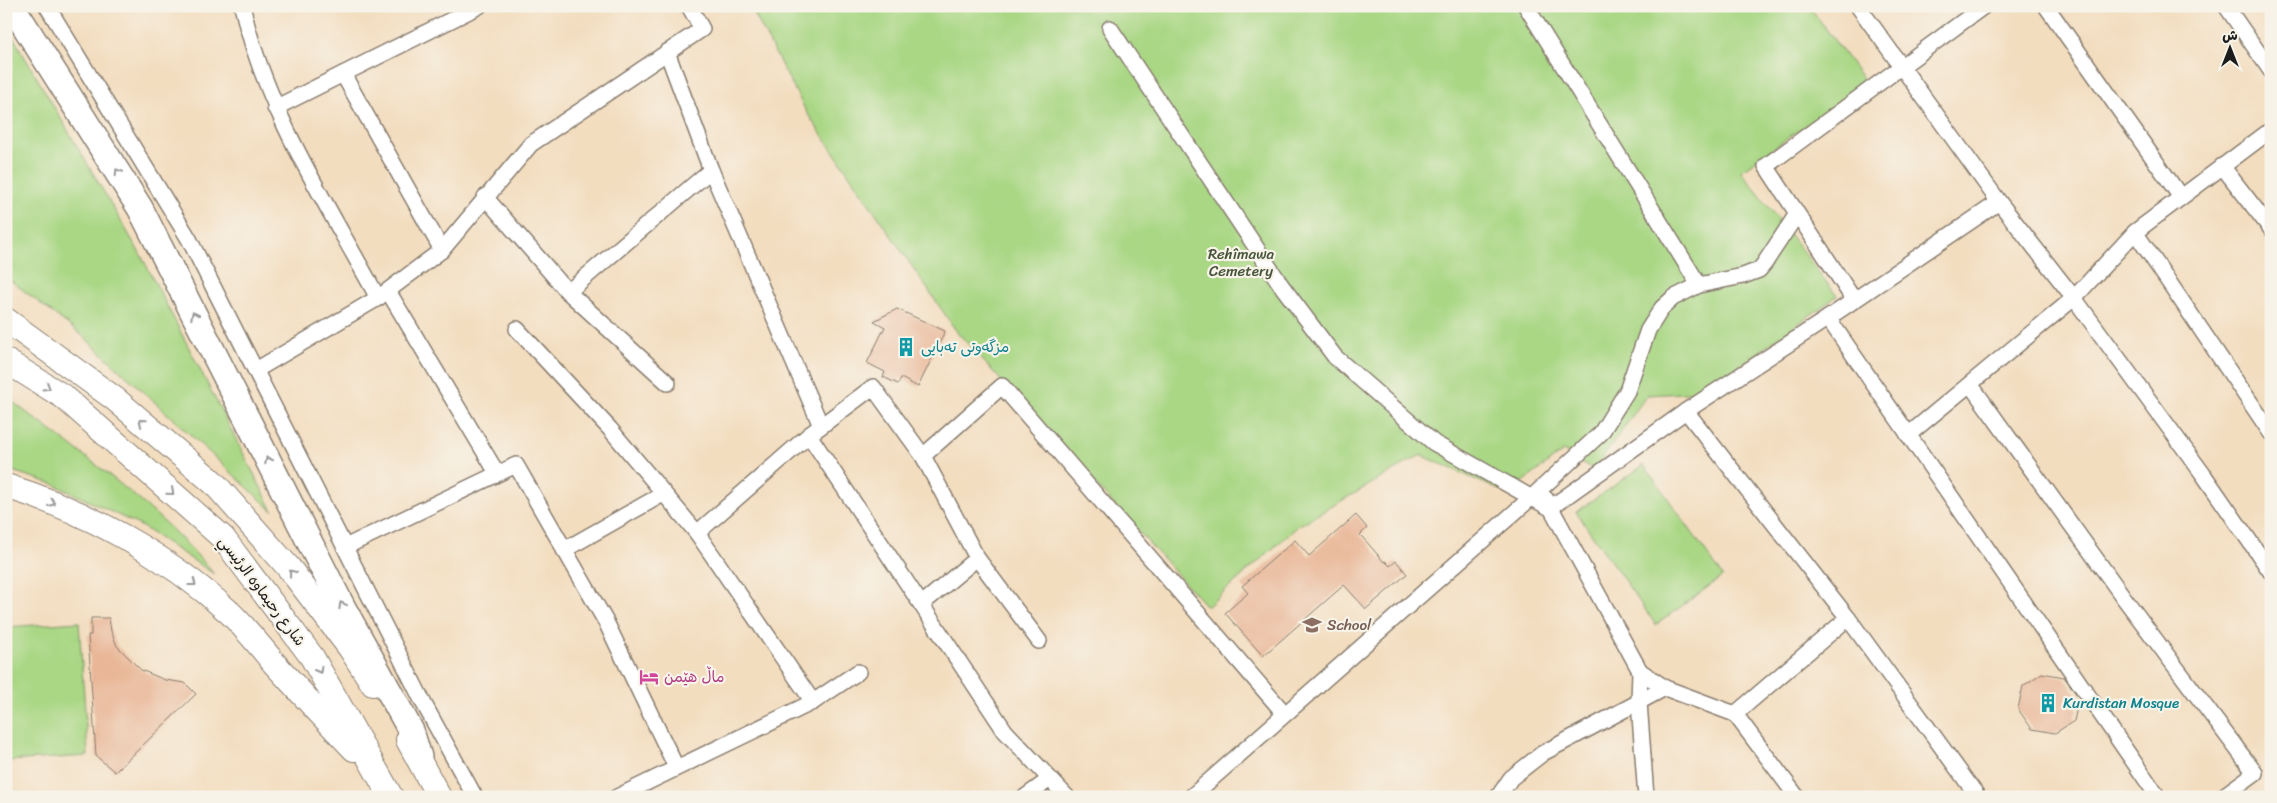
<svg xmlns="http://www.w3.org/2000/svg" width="2277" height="803" font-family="Sriracha,'Playpen Sans Arabic',sans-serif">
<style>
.green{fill:#a9d784;stroke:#627a50}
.building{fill:#e9b798}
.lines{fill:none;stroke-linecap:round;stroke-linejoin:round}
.minor-casing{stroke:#887c6e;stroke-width:18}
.primary-casing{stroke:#887c6e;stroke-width:26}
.trunk-casing{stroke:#887c6e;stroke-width:28}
.minor{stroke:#fff;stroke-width:15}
.primary{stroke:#fff;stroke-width:24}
.trunk{stroke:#fff;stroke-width:25}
.oneway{stroke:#999}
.labels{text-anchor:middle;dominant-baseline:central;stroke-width:4.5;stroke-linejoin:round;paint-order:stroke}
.park-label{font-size:15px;fill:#46543b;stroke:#f7f3e8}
.culture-label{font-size:15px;fill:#0d838f;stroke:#f7f3e8;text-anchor:start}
.street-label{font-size:15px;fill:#1c1c1c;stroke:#f7f3e8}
.education-label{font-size:15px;fill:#785e54;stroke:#f7f3e8;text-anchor:start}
.hotel-label{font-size:15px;fill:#b23c85;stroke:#f7f3e8;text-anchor:start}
</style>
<rect width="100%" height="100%" fill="#f7f3e8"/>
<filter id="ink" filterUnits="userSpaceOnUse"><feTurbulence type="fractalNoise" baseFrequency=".02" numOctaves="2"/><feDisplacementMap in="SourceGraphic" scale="10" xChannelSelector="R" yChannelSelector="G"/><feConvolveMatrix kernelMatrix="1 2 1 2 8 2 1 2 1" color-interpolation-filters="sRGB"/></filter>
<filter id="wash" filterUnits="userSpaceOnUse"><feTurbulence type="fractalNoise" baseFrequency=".0096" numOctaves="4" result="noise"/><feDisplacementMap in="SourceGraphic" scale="20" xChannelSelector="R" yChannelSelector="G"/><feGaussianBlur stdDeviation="1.12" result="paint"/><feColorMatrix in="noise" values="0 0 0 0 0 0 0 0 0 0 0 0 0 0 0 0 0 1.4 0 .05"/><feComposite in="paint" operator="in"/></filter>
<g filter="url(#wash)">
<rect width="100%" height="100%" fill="#f3ddbf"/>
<g class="green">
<path d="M750,6H1809L1866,83L1741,171L1837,296L1703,392L1647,395L1594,470L1563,451L1508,494L1421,455L1298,526L1207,607L957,332L807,113Z"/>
<path d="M6,25L142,257L273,511L84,337L6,277Z"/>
<path d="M6,397C80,453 154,503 214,574L141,526L53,484L6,469Z"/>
<path d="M1644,465L1723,576L1656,625L1576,512Z"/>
<path d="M79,622L88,756L6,761V627Z"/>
</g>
<g id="blocks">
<g class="building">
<path d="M897,309L945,331L918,387L901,378L898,384L883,377L885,372L867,363L885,327L874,321Z"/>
<path d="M1356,515L1367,528L1360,535L1364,539L1384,562L1385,561L1390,566L1396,561L1407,574L1366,609L1344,585L1263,656L1225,613L1248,593L1242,586L1295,540L1309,556Z"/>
<path d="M91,618H109L111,631L117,646L141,670L165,680L185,683L196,694L115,772L96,756L88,635H91Z"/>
<path d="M2042,673L2064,677L2079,698L2074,721L2055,733L2032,729L2018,709L2023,686Z"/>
</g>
</g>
</g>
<g filter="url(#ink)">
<use href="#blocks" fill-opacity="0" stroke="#887c6e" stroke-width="1"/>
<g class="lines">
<g class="minor-casing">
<g id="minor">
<path d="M47,6L189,239L424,704L475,797"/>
<path d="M242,6C266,111 327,204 378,298"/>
<path d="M1526,6L1699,285"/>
<path d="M1858,6L1999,202L2074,298L2203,474L2271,572"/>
<path d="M2046,6L2180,196"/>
<path d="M2226,6L2271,71"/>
<path d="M1110,28L1281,285L1335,357L1434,443L1550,508L1686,411L1828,318L1999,202"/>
<path d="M667,52L711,170L821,426"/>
<path d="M343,74L442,250"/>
<path d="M275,108L479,6"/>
<path d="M2222,166L2271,229"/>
<path d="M485,197L568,292L668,383"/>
<path d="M2135,232L2271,433"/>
<path d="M388,291L497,473"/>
<path d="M568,292L711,170"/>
<path d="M1854,300L1766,166L1984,6"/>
<path d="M1828,318L2158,797"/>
<path d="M517,329L610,429L697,533L813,702"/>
<path d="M256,370L378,298L442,250L531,144L702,29L689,6"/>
<path d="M1970,384L2124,598L2255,773L2222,797"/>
<path d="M1686,411L1848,618L1978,797"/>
<path d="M809,435L1005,731L1067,797"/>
<path d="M1908,435L2074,298L2135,232L2271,130"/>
<path d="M923,456L1002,386L1284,713"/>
<path d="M1546,499L1640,671L1665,688L1735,714L1797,797"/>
<path d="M697,533L809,435L873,387L923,456L977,558L1039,641"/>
<path d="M345,547L516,465L606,622L676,767"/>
<path d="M564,550L663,494"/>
<path d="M922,604L977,558"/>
<path d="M1640,671L1639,702L1646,797"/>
<path d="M1735,714L1848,618"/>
<path d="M617,797L813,702L858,672"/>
<path d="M1025,797L1050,779"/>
<path d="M1191,797L1532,497L1601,433L1627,391L1648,330L1662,308L1673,298L1699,285L1743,276L1759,270L1764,264L1797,214"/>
<path d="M1498,797L1511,778L1543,753L1665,688"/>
</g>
</g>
<g class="primary-casing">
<g id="primary">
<path d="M6,320L115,399L214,483L289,568L350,648L373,684"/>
<path d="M6,361L64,397L223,538L312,657L391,797"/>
<path d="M6,486C87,511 166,555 229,612C245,627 260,646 274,663C300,692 327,721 354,749"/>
<path d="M408,740L439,797"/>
</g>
</g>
<g class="trunk-casing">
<path id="trunk" d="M12,6L140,208L342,606L411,731L419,757"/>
</g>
<use href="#minor" class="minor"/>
<use href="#primary" class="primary"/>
<use href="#trunk" class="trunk"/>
</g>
<defs><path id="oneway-chevron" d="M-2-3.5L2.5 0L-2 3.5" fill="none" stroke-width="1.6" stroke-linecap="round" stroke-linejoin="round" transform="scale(1.25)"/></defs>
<g class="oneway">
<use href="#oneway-chevron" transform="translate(118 172) rotate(-122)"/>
<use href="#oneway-chevron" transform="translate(194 315) rotate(-117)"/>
<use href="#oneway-chevron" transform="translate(47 387) rotate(32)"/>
<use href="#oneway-chevron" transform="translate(142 422) rotate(-140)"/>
<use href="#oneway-chevron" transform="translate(268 460) rotate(-117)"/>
<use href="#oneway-chevron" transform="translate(171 492) rotate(41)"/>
<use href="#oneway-chevron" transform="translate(52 503) rotate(23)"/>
<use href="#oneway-chevron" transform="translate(292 573) rotate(-128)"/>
<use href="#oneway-chevron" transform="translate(193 583) rotate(37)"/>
<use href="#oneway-chevron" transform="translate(342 605) rotate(-118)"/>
<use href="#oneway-chevron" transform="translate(319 670) rotate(60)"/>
</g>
</g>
<defs>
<g id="building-bare" transform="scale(1.5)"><path d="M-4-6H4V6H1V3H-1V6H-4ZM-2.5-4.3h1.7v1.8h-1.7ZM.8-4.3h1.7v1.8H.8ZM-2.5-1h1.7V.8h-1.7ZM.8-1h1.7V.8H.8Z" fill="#0f9aa8" stroke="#f7f3e8" stroke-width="2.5" paint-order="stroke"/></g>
<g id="school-bare" transform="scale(1.5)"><path d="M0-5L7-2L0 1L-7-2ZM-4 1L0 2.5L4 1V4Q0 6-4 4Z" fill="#8d6e63" stroke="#f7f3e8" stroke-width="2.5" paint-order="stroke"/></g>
<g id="hotel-bare" transform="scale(1.5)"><path d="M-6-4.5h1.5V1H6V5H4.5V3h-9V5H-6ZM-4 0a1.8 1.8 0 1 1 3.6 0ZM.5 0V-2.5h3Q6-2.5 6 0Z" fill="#d1479c" stroke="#f7f3e8" stroke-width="2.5" paint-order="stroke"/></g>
</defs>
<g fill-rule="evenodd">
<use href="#building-bare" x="906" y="347"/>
<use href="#school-bare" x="1312" y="625"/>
<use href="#hotel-bare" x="649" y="677"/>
<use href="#building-bare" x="2048" y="703"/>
</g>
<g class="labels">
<g class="park-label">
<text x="1241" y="254">Rehîmawa<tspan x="1241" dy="17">Cemetery</tspan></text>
</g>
<g class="culture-label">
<text x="921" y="347">مزگەوتی تەبایی</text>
<text x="2063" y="703">Kurdistan Mosque</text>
</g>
<g class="street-label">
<text transform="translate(262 591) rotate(53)">شارع رحيماوه الرئيسي</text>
</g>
<g class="education-label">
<text x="1327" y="625">School</text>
</g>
<g class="hotel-label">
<text x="664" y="677">ماڵ هێمن</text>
</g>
</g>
<rect width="2277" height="803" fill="none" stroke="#f7f3e8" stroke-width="25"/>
<g transform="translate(2230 48)" stroke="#f7f3e8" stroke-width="4" paint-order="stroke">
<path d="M0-4L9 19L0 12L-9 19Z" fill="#1c1c1c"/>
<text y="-8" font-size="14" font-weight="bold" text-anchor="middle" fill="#1c1c1c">ش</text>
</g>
</svg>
